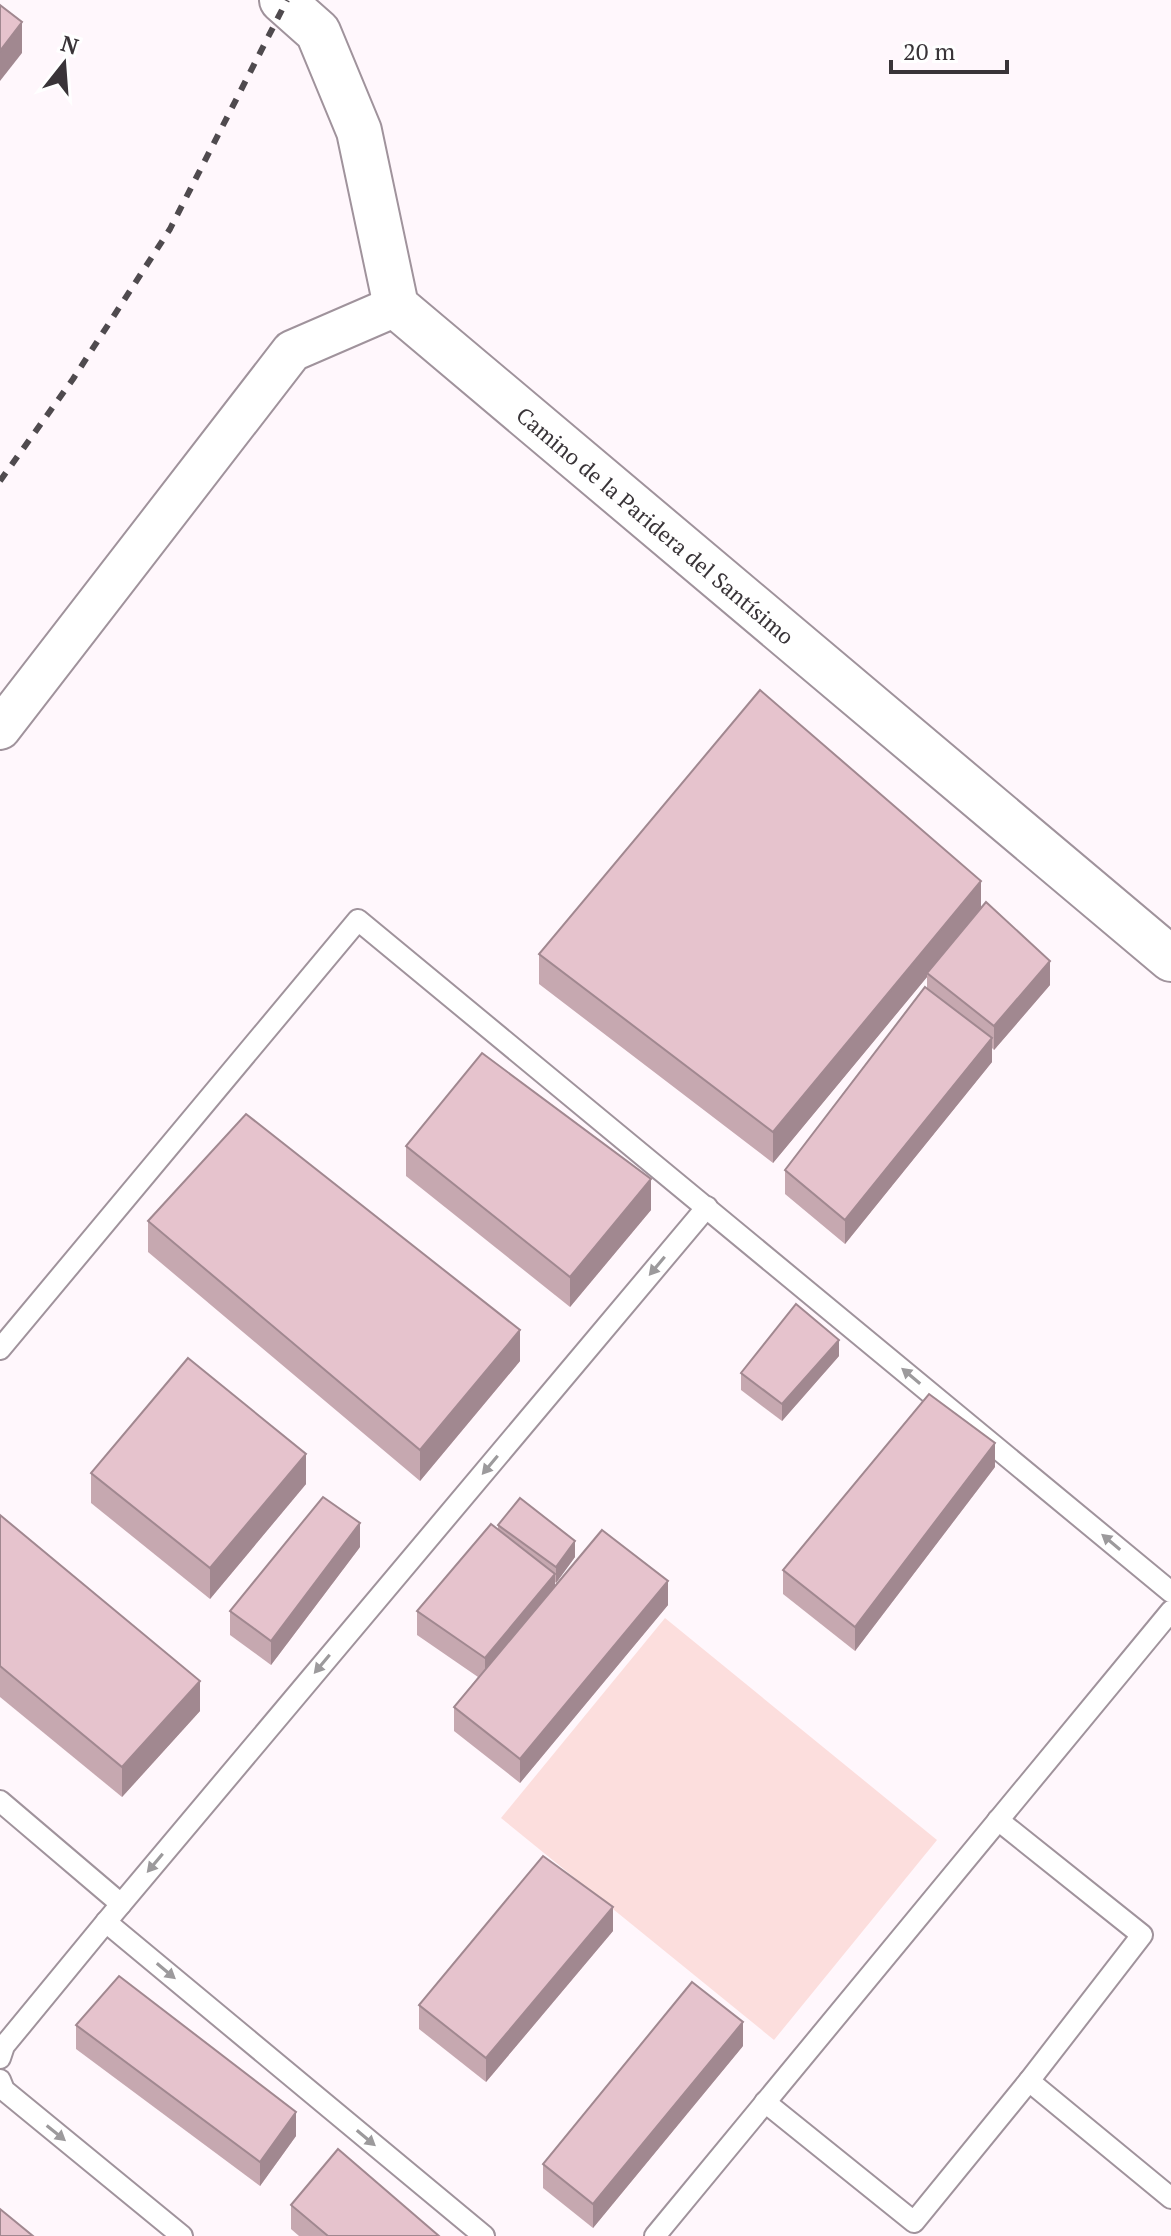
<svg xmlns="http://www.w3.org/2000/svg" width="1171" height="2236" font-family="'PT Serif',serif">
<style>
.green{fill:#fcdedd}
.lines{fill:none;stroke-linecap:round;stroke-linejoin:round}
.service-casing{stroke:#a0939c;stroke-width:24}
.minor-casing{stroke:#a0939c;stroke-width:44}
.tertiary-casing{stroke:#a0939c;stroke-width:48}
.service{stroke:#fff;stroke-width:20}
.minor{stroke:#fff;stroke-width:40}
.tertiary{stroke:#fff;stroke-width:44}
.rail{stroke:#4f4a4e;stroke-width:6;stroke-dasharray:10 10;stroke-linecap:butt}
.wall{fill:#c6a8b0}
.shaded-wall{fill:#a18890}
.building{fill:#e6c3cd;stroke:#a18890;stroke-width:2}
.oneway{fill:#9c9a9c}
.labels{text-anchor:middle;dominant-baseline:central;stroke-width:7;stroke-linejoin:round;paint-order:stroke}
.street-label{font-size:22px;fill:#393438;stroke:#fff}
</style>
<rect width="100%" height="100%" fill="#fff7fc"/>
<path class="green" d="M665,1618L937,1840L774,2040L501,1818Z"/>
<g class="lines">
<g class="service-casing">
<g id="service">
<path d="M0,1349L358,920L1171,1592"/>
<path d="M0,1801L121,1904"/>
<path d="M106,1922L484,2236"/>
<path d="M0,2058L4,2046L106,1922L707,1207"/>
<path d="M0,2080L4,2090L182,2236"/>
<path d="M1029,2081L1171,2198"/>
<path d="M765,2102L914,2222L1029,2081L1142,1935L998,1820"/>
<path d="M655,2236L1171,1611"/>
</g>
</g>
<g class="minor-casing">
<path id="minor" d="M0,729L292,351L396,306"/>
</g>
<g class="tertiary-casing">
<g id="tertiary">
<path id="s1" d="M282,0L318,32L359,131L396,306L1171,959"/>
</g>
</g>
<use href="#service" class="service"/>
<use href="#minor" class="minor"/>
<use href="#tertiary" class="tertiary"/>
<path class="rail" d="M0,481L73,379L170,229L287,0"/>
</g>
<g class="wall">
<path d="M981,907L1050,985L994,1050L992,1048V1062L845,1244L785,1194V1170L927,988V977L773,1163L539,984V954Z"/>
<path d="M406,1146L651,1210L570,1307L406,1176Z"/>
<path d="M148,1221L520,1361L420,1481L148,1252Z"/>
<path d="M839,1356L782,1421L741,1390V1373Z"/>
<path d="M995,1467L855,1651L783,1594V1570Z"/>
<path d="M91,1473L306,1484L210,1599L91,1503Z"/>
<path d="M0,1515L200,1711L122,1797L0,1697Z"/>
<path d="M498,1525L575,1557L556,1583L555,1582V1586L668,1605L520,1783L454,1731V1707L478,1677L417,1635V1611L498,1530Z"/>
<path d="M360,1547L271,1665L230,1635V1611Z"/>
<path d="M613,1931L486,2082L419,2029V2005Z"/>
<path d="M76,2025L296,2136L260,2186L76,2049Z"/>
<path d="M743,2046L593,2228L543,2188V2164Z"/>
<path d="M291,2205L439,2236H299L291,2229Z"/>
</g>
<g class="shaded-wall">
<path d="M22,22V53L0,81V51Z"/>
<path d="M981,881V911L927,973V977L773,1163V1132Z"/>
<path d="M1050,961V985L994,1050V1026Z"/>
<path d="M992,1038V1062L845,1244V1220Z"/>
<path d="M651,1179V1210L570,1307V1277Z"/>
<path d="M520,1330V1361L420,1481V1450Z"/>
<path d="M839,1340V1356L782,1421V1404Z"/>
<path d="M995,1443V1467L855,1651V1627Z"/>
<path d="M306,1454V1484L210,1599V1568Z"/>
<path d="M360,1523V1547L271,1665V1641Z"/>
<path d="M575,1541V1557L556,1583V1567Z"/>
<path d="M555,1574V1598L485,1682V1658Z"/>
<path d="M668,1581V1605L520,1783V1759Z"/>
<path d="M200,1681V1711L122,1797V1767Z"/>
<path d="M613,1907V1931L486,2082V2058Z"/>
<path d="M743,2022V2046L593,2228V2204Z"/>
<path d="M296,2112V2136L260,2186V2162Z"/>
</g>
<g class="building">
<path d="M0,5L22,22L0,51Z"/>
<path d="M760,690L981,881L773,1132L539,954Z"/>
<path d="M986,902L1050,961L994,1026L927,973Z"/>
<path d="M925,987L992,1038L845,1220L785,1170Z"/>
<path d="M482,1053L651,1179L570,1277L406,1146Z"/>
<path d="M246,1114L520,1330L420,1450L148,1221Z"/>
<path d="M796,1304L839,1340L782,1404L741,1373Z"/>
<path d="M188,1358L306,1454L210,1568L91,1473Z"/>
<path d="M929,1394L995,1443L855,1627L783,1570Z"/>
<path d="M323,1497L360,1523L271,1641L230,1611Z"/>
<path d="M520,1498L575,1541L556,1567L498,1525Z"/>
<path d="M0,1515L200,1681L122,1767L0,1666Z"/>
<path d="M491,1524L555,1574L485,1658L417,1611Z"/>
<path d="M602,1530L668,1581L520,1759L454,1707Z"/>
<path d="M543,1856L613,1907L486,2058L419,2005Z"/>
<path d="M119,1976L296,2112L260,2162L76,2025Z"/>
<path d="M692,1982L743,2022L593,2204L543,2164Z"/>
<path d="M338,2149L439,2236H328L291,2205Z"/>
<path d="M0,2209L33,2236H0Z"/>
</g>
<defs><path id="oneway-solid" d="M-6-.8H1V-3.2L6.5 0L1 3.2V.8H-6Z" transform="scale(2)"/></defs>
<g class="oneway">
<use href="#oneway-solid" transform="translate(657 1266) rotate(130)"/>
<use href="#oneway-solid" transform="translate(911 1376) rotate(-140)"/>
<use href="#oneway-solid" transform="translate(490 1465) rotate(130)"/>
<use href="#oneway-solid" transform="translate(1111 1542) rotate(-140)"/>
<use href="#oneway-solid" transform="translate(322 1664) rotate(130)"/>
<use href="#oneway-solid" transform="translate(155 1863) rotate(130)"/>
<use href="#oneway-solid" transform="translate(166 1971) rotate(40)"/>
<use href="#oneway-solid" transform="translate(56 2133) rotate(39)"/>
<use href="#oneway-solid" transform="translate(366 2138) rotate(40)"/>
</g>
<g class="labels">
<g class="street-label">
<text stroke="none"><textPath href="#s1" startOffset="674">Camino de la Paridera del Santísimo</textPath></text>
</g>
</g>
<g transform="translate(64 64) rotate(17)" stroke="#ffffff" stroke-width="6" paint-order="stroke">
<path d="M0-6L14 30L0 20L-14 30Z" fill="#393438"/>
<text y="-12" font-size="22" font-weight="bold" text-anchor="middle" fill="#393438">N</text>
</g>
<path d="M891 60v12h116v-12" fill="none" stroke="#393438" stroke-width="4"/>
<text x="903" y="60" font-size="24" fill="#393438" stroke="#ffffff" stroke-width="6" paint-order="stroke">20 m</text>
</svg>
